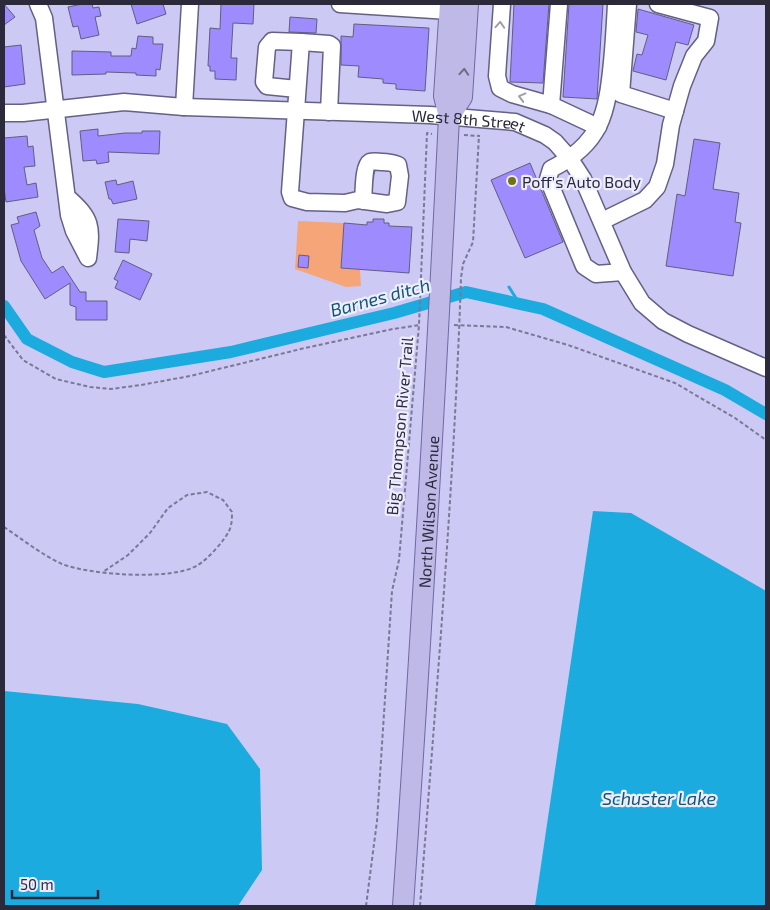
<svg xmlns="http://www.w3.org/2000/svg" width="770" height="910" font-family="'Exo 2',sans-serif">
<style>
.green{fill:#f6a579}
.water{fill:#1cabde}
.lines{fill:none;stroke-linecap:round;stroke-linejoin:round}
.stream{stroke:#1cabde;stroke-width:3}
.canal{stroke:#1cabde;stroke-width:12}
.building{fill:#9e8bfe;stroke:#615d83}
.minor-casing{stroke:#646086;stroke-width:19}
.major-casing{stroke:#6f68a1;stroke-width:22}
.path{stroke:#7b7896;stroke-width:2;stroke-dasharray:4 2.5;stroke-linecap:butt}
.minor{stroke:#fff;stroke-width:16}
.major{stroke:#bfb9e8;stroke-width:20}
.oneway{stroke:#a09fa6}
.oneway2{stroke:#6e6a88}
.poi-dot{fill:#727114;stroke:#eeedff;stroke-width:2}
.labels{text-anchor:middle;dominant-baseline:central;stroke-width:4.5;stroke-linejoin:round;paint-order:stroke}
.street-label{font-size:16px;fill:#2b293a;stroke:#eeedff}
.poi-label{font-size:16px;fill:#2b293a;stroke:#eeedff;text-anchor:start}
.water-label{font-size:18px;font-style:italic;fill:#115771;stroke:#eeedff}
</style>
<rect width="100%" height="100%" fill="#ccc9f4"/>
<path class="green" d="M298,221L344,223L341,268L360,270L361,286L346,287L295,269Z"/>
<g class="water">
<path d="M593,511L631,513L766,591V906H535Z"/>
<path d="M4,691L138,704L227,724L260,769L262,870L238,906H4Z"/>
</g>
<g class="lines">
<path class="stream" d="M509,287L519,303"/>
<path class="canal" d="M4,306L27,339L72,362L104,372L231,352L394,313L466,292L543,309L725,390L766,414"/>
</g>
<g class="building">
<path d="M4,4L15,17L4,25Z"/>
<path d="M82,4H92L93,8L99,7L101,16L95,17L99,35L81,39L78,26L73,27L68,7Z"/>
<path d="M131,4H163L166,14L137,24Z"/>
<path d="M221,4H254L253,24L233,23L231,58H237L236,80L215,79V71H210V66H208L210,28L220,29Z"/>
<path d="M514,4H549L543,83L510,82Z"/>
<path d="M569,4H603L597,99L563,97Z"/>
<path d="M638,9L694,25L688,45L676,42L666,80L633,71L637,54L642,55L648,35L636,32Z"/>
<path d="M290,17L317,19L316,33L289,32Z"/>
<path d="M354,24L429,28L425,91L396,89V84L383,83V79L358,77L359,66L341,65V36L353,37Z"/>
<path d="M138,36L153,37V44H163L160,70L156,69V76L136,75V73L106,72V74L72,75V51L111,52V56H131L132,48L136,49Z"/>
<path d="M21,45L25,84L4,87V47Z"/>
<path d="M98,129V136L125,133H142V131H160L159,154L108,152L109,162L97,164L96,160L83,161L80,131Z"/>
<path d="M27,136L28,147L33,146L35,166L24,167L27,185L36,183L38,197L6,202L4,188V138Z"/>
<path d="M694,139L720,143L713,189L739,193L735,222L741,223L733,276L666,266L677,194L685,196Z"/>
<path d="M530,163L563,242L525,258L491,180Z"/>
<path d="M116,180L117,185L133,181L137,199L113,204L111,199H109L105,182Z"/>
<path d="M36,212L40,226L34,230L42,258L52,273L63,266L80,292H86V301H107V320H76V307L70,305V283L45,299L21,261L11,225L19,223L17,217Z"/>
<path d="M118,219L149,221L147,241L130,239L129,253L115,252Z"/>
<path d="M373,219H384V223H389V226L412,227L409,273L341,268L344,223L367,225V222H373Z"/>
<path d="M299,255L309,256L308,268L298,267Z"/>
<path d="M123,260L152,274L140,300L115,288L118,281L114,279Z"/>
</g>
<g class="lines">
<g class="minor-casing">
<g id="minor">
<path d="M38,4L44,18L69,215L74,231L88,258C92,226 92,219 67,197"/>
<path d="M340,4L449,11"/>
<path d="M502,4L497,76L500,88L512,94L551,105"/>
<path d="M559,4L551,105L598,127"/>
<path d="M616,4C615,23 614,42 612,62C607,114 601,144 551,169L548,179L584,266L596,274L623,272"/>
<path d="M628,4L621,94L675,111"/>
<path d="M301,42L329,44L332,46L329,112"/>
<path d="M297,89L267,86L264,82L267,47L272,41L301,42L290,192L292,198L307,202L345,203L358,200L387,204L397,202L400,176L398,165C393,163 388,162 382,162C379,162 374,161 370,162C363,166 364,193 363,201"/>
<path d="M184,107L190,4"/>
<path id="s1" d="M4,113H23L124,102L184,107L430,115L515,122L545,135L555,142L570,159L583,179L623,272L642,303L663,321L688,334L766,368"/>
<path d="M602,221L645,200L657,187L665,164L671,125L682,86L694,56L706,41L710,18L658,4"/>
</g>
</g>
<g class="major-casing">
<g id="major">
<path d="M449,117L462,97L468,4"/>
<path id="s2" d="M403,906C421,643 436,380 449,117L444,96L450,4"/>
</g>
</g>
<g class="path">
<path d="M464,135L480,136"/>
<path d="M454,325L506,327L568,345L675,383L735,418L766,440"/>
<path d="M4,335L23,360L56,379L90,387L111,389L141,385L190,376L305,348L393,329L420,325"/>
<path d="M4,527C22,539 42,555 62,564C90,575 173,581 198,565C208,559 224,541 229,531C232,525 232,518 232,512L223,500L207,492L187,495L168,508L150,533L128,555L103,572"/>
<path d="M366,906L377,821L392,591L399,560L419,325L427,133L432,134"/>
<path d="M420,906C436,697 454,488 461,278L463,264L473,242L479,135"/>
</g>
<use href="#minor" class="minor"/>
<use href="#major" class="major"/>
</g>
<defs><path id="oneway-chevron" d="M-2-3.5L2.5 0L-2 3.5" fill="none" stroke-width="1.6" stroke-linecap="round" stroke-linejoin="round" transform="scale(1.25)"/></defs>
<g class="oneway">
<use href="#oneway-chevron" transform="translate(500 25) rotate(-86)"/>
<use href="#oneway-chevron" transform="translate(522 97) rotate(-165)"/>
</g>
<use class="oneway2" href="#oneway-chevron" transform="translate(464 72) rotate(-86)"/>
<circle class="poi-dot" cx="512" cy="181" r="5"/>
<g class="labels">
<g class="street-label">
<text stroke="none"><textPath href="#s1" startOffset="466">West 8th Street</textPath></text>
<text transform="translate(399 426) rotate(-85)">Big Thompson River Trail</text>
<text stroke="none"><textPath href="#s2" startOffset="395">North Wilson Avenue</textPath></text>
</g>
<g class="poi-label">
<text x="522" y="181">Poff's Auto Body</text>
</g>
<g class="water-label">
<text transform="translate(380 297) rotate(-15)">Barnes ditch</text>
<text x="659" y="798">Schuster Lake</text>
</g>
</g>
<rect width="770" height="910" fill="none" stroke="#2b293a" stroke-width="10"/>
<path d="M12 890v8h86v-8" fill="none" stroke="#2b293a" stroke-width="2.5"/>
<text x="20" y="890" font-size="15" fill="#2b293a" stroke="#eeedff" stroke-width="4" paint-order="stroke">50 m</text>
</svg>
